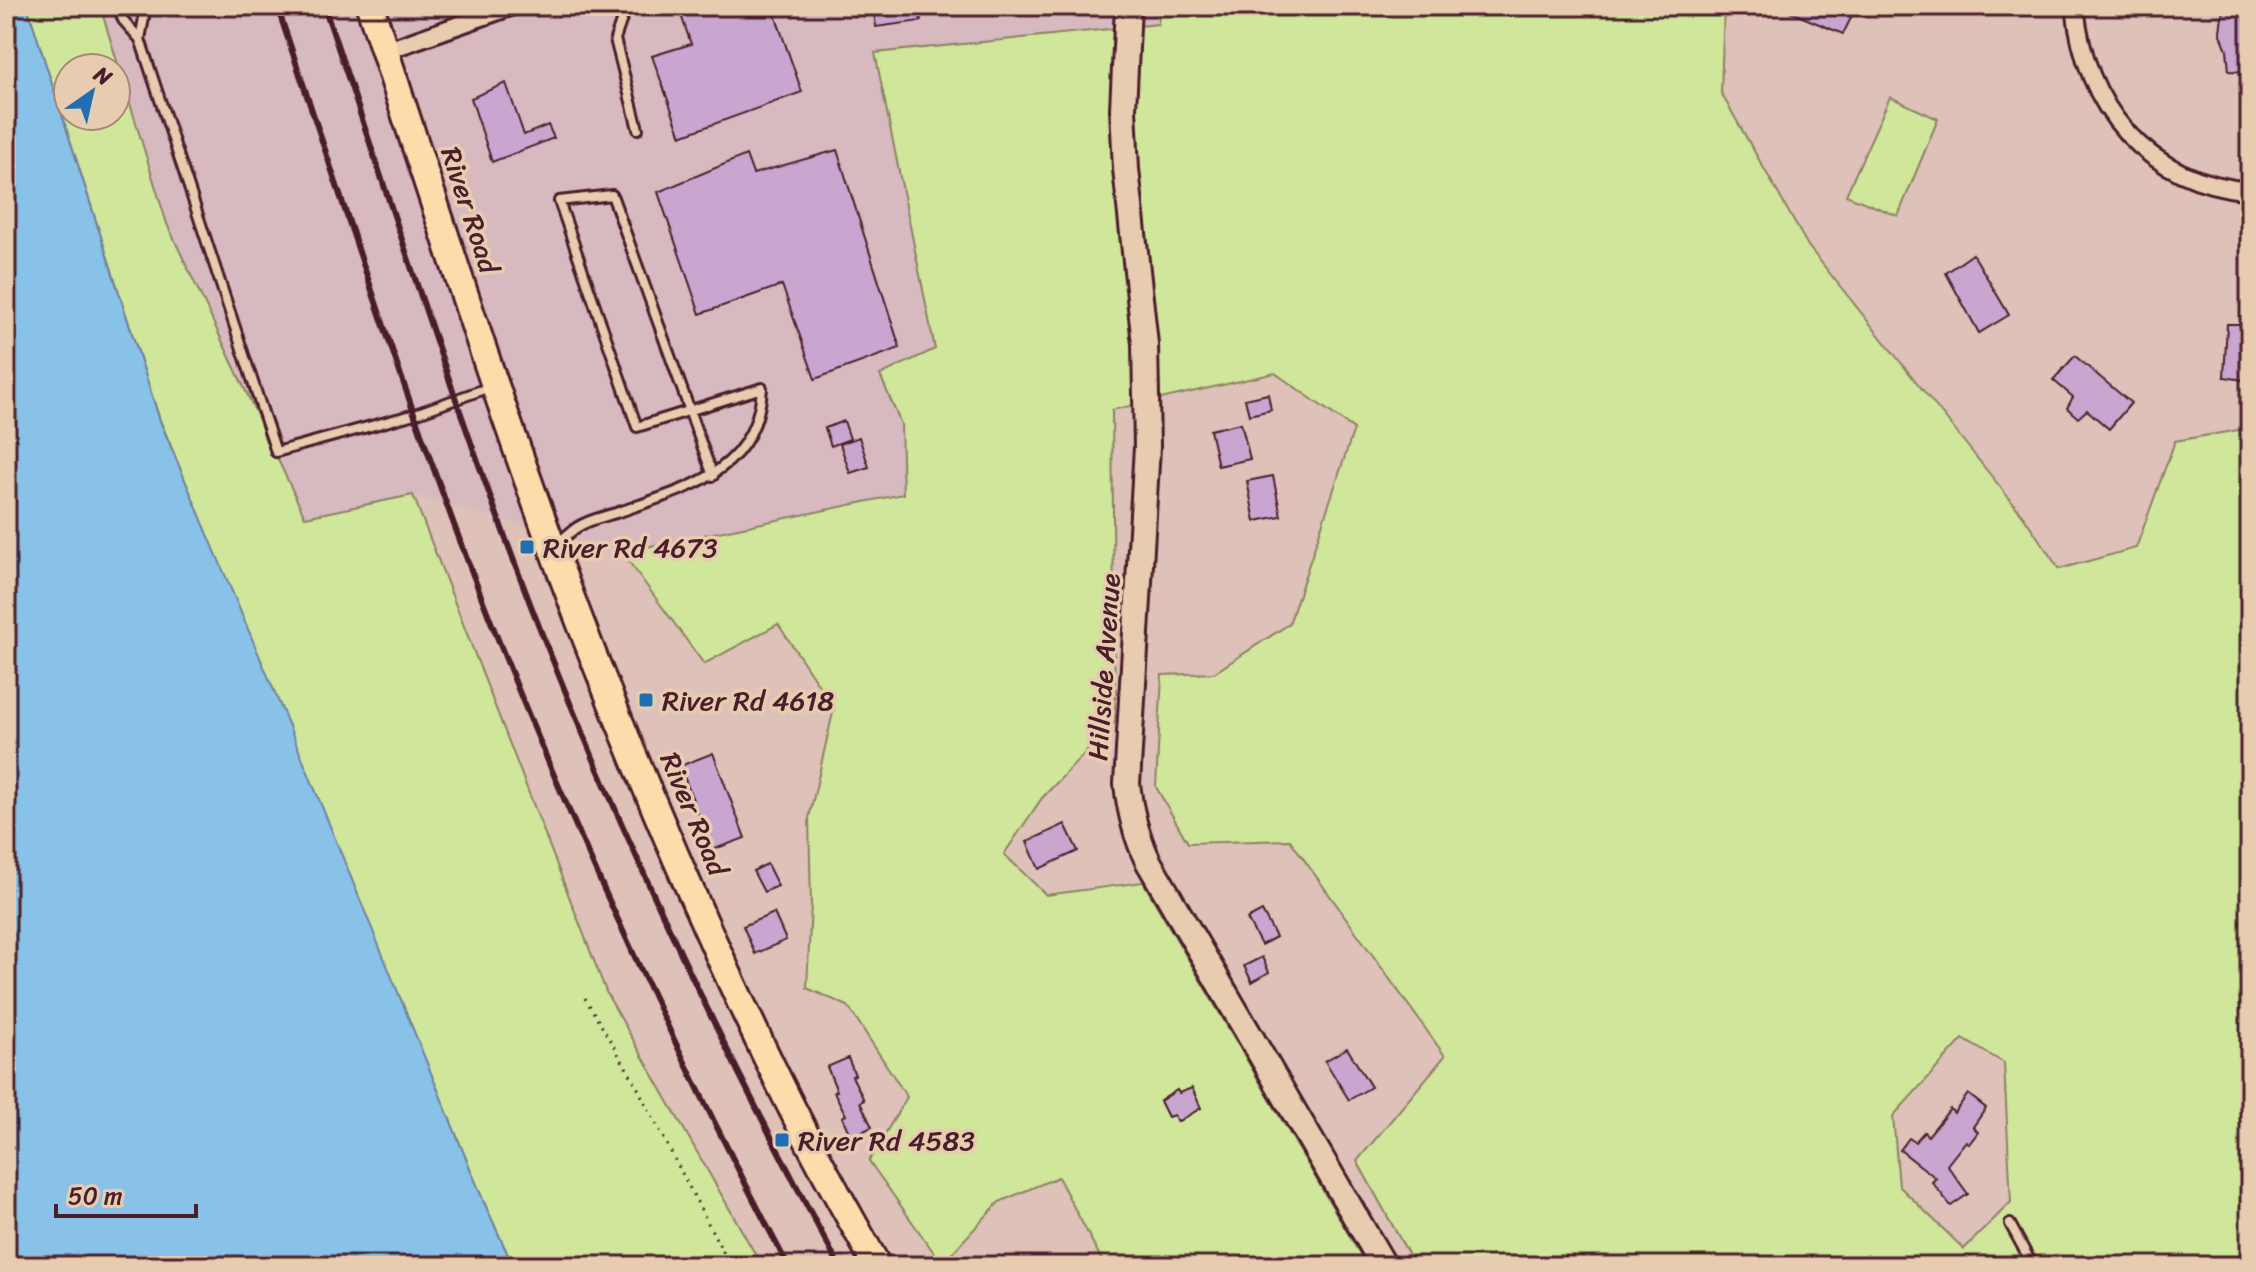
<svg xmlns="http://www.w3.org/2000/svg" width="2256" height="1272" font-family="Sriracha,sans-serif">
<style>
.built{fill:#d7b9c0}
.green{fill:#cfe69b;stroke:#8c8263;stroke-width:2;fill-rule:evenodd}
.water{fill:#89c2e8;stroke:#70819c;stroke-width:2}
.building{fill:#c8a6d0;stroke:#4a1f2b;stroke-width:2}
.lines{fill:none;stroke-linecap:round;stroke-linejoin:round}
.lane-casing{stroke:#4a1f2b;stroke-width:14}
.street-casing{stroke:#4a1f2b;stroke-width:22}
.secondary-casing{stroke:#4a1f2b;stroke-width:30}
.primary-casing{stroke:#4a1f2b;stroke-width:32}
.path{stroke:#4a1f2b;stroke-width:3;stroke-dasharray:2 6;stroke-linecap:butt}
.lane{stroke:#e8ccaf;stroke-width:8}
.street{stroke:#e8ccaf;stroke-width:16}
.secondary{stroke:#e8ccaf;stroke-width:24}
.primary{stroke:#fddcac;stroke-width:26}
.rail{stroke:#4a1f2b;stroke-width:6}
.poi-dot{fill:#1f6fb2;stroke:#e8ccaf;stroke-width:3}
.labels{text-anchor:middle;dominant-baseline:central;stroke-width:7;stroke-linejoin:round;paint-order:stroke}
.street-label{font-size:28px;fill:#4a1f2b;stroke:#e8ccaf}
.poi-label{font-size:28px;fill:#4a1f2b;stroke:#e8ccaf;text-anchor:start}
</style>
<rect width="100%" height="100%" fill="#dec1b9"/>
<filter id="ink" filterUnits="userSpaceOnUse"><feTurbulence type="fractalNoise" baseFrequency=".0125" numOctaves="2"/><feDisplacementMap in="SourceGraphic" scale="16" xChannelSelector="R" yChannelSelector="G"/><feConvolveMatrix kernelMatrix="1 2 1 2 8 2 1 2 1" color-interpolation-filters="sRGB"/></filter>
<g filter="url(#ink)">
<path class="built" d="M100,6H1160L1158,24L875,54L935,350L880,376L901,424L903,494L622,552L413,495L305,518L167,224Z"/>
<g class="green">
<path d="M27,6H100L167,224L305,517L413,495L607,994L762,1266H513L483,1200L160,420ZM68,68H116V116H68Z"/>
<path d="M1160,6H1724L1721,93L1808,246L2024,517L2059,569L2136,548L2175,441L2250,428V1266H1415L1357,1161L1445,1056L1290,840L1188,843L1156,787L1162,675L1214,673L1289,624L1354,429L1275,373L1112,410L1115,722L1042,798L1004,854L1046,895L1143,882L1367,1266H1105L1058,1177L999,1202L942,1264L869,1161L907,1097L848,1006L807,988L811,904L809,818L834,708L778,624L704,664L622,552L903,494L901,424L880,375L935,349L875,53L1158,24ZM1963,1039L2004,1063L2011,1202L1964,1249L1899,1186L1893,1116Z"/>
<path d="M1890,97L1938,119L1898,216L1846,195Z"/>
</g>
<path class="water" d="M6,6H27L160,421L289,726L483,1200L513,1266H6Z"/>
<g class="building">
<path d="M678,6H772L802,92L681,136L652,56L691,44Z"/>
<path d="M873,6H919L921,21L876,27Z"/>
<path d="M1776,6H1843L1841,13L1851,18L1843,34Z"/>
<path d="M2223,7L2249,10L2248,72L2229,71L2227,50L2220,32Z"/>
<path d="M506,83L524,135L548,125L554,138L492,162L471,98Z"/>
<path d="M837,150L900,348L815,379L782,285L700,314L658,192L746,155L753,174Z"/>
<path d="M1973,254L2009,315L1979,333L1946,273Z"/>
<path d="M2227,324H2250V381L2224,377Z"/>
<path d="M2075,356L2131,403L2109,429L2087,410L2078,418L2067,408L2073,397L2053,380Z"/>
<path d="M1268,394L1271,410L1249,415L1245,399Z"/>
<path d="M844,421L850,439L831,446L825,428Z"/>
<path d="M1241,423L1250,459L1218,466L1210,430Z"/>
<path d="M859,437L869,467L850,473L840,444Z"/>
<path d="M1273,476L1281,516L1255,521L1247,481Z"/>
<path d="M713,753L745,838L712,850L680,766Z"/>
<path d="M1065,824L1078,851L1039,869L1027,842Z"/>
<path d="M767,864L778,886L764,892L753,871Z"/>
<path d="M1262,911L1276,937L1261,945L1247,919Z"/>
<path d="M774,913L786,940L755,954L743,926Z"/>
<path d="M1262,957L1269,972L1252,982L1244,966Z"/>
<path d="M1347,1048L1371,1087L1349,1100L1325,1061Z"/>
<path d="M848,1058L855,1075L852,1076L864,1100L860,1102L872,1127L851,1137L842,1117L846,1115L834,1092L837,1091L827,1067Z"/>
<path d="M1192,1088L1201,1108L1177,1122L1174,1115L1168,1117L1160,1101L1177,1090L1179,1093Z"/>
<path d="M1968,1094L1986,1108L1973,1127L1978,1132L1969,1144L1966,1141L1947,1165L1968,1194L1951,1206L1932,1182L1936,1178L1900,1150L1909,1138L1915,1142L1924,1132L1928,1136L1950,1109L1954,1113Z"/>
</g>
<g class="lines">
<g class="lane-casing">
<g id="lane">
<path d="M118,6L123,20L140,39L276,452L415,414L490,387"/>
<path d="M623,6L625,10L615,39L638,129"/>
<path d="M140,39L144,18L140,6"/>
<path d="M557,544C563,539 569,533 576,528C587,520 603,517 616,513C684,489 757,474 762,388L637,427L559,201L612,195L690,411L692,418L713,476"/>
<path d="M2010,1224L2033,1266"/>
</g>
</g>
<g class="street-casing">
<g id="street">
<path d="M2075,6C2085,107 2145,181 2250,191"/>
<path d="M385,51L513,6"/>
</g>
</g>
<g class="secondary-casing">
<path id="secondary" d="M1128,6L1123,109L1126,169L1145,344L1147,447L1127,784C1130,812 1136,836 1148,861L1384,1266"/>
</g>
<g class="primary-casing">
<path id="primary" d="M370,6C441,222 509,440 592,653C657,818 727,982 808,1140C830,1183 854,1224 877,1266"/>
</g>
<path class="path" d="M585,998L633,1079L723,1252L722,1266"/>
<use href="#lane" class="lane"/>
<use href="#street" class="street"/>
<use href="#secondary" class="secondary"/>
<use href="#primary" class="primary"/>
<g class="rail">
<path d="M277,6C336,181 392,357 456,530C550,783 663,1028 788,1266"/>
<path d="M324,6C395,215 461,428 542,634C628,850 728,1061 839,1266"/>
</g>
</g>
</g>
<g class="poi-dot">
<rect x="519" y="539" width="16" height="16" rx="4"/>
<rect x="638" y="692" width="16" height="16" rx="4"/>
<rect x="774" y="1132" width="16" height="16" rx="4"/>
</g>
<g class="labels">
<g class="street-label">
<text transform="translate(470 210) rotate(72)">River Road</text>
<text transform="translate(1104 667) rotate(-86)">Hillside Avenue</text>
<text transform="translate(694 814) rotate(67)">River Road</text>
</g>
<g class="poi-label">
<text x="543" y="547">River Rd 4673</text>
<text x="662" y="700">River Rd 4618</text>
<text x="798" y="1140">River Rd 4583</text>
</g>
</g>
<rect width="2256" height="1272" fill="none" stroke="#e8ccaf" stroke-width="32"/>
<rect x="16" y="16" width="2224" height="1240" fill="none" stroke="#4a1f2b" stroke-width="3" filter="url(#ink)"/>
<g transform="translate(92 92) rotate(34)"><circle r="38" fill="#e8ccaf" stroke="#a9877a" stroke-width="2"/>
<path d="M0-6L14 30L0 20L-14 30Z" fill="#1f6fb2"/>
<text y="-12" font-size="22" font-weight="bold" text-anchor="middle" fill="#4a1f2b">N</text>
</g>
<path d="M56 1204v12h140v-12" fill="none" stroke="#4a1f2b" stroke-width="4"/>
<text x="68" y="1204" font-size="24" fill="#4a1f2b" stroke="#e8ccaf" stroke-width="6" paint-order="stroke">50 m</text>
</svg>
